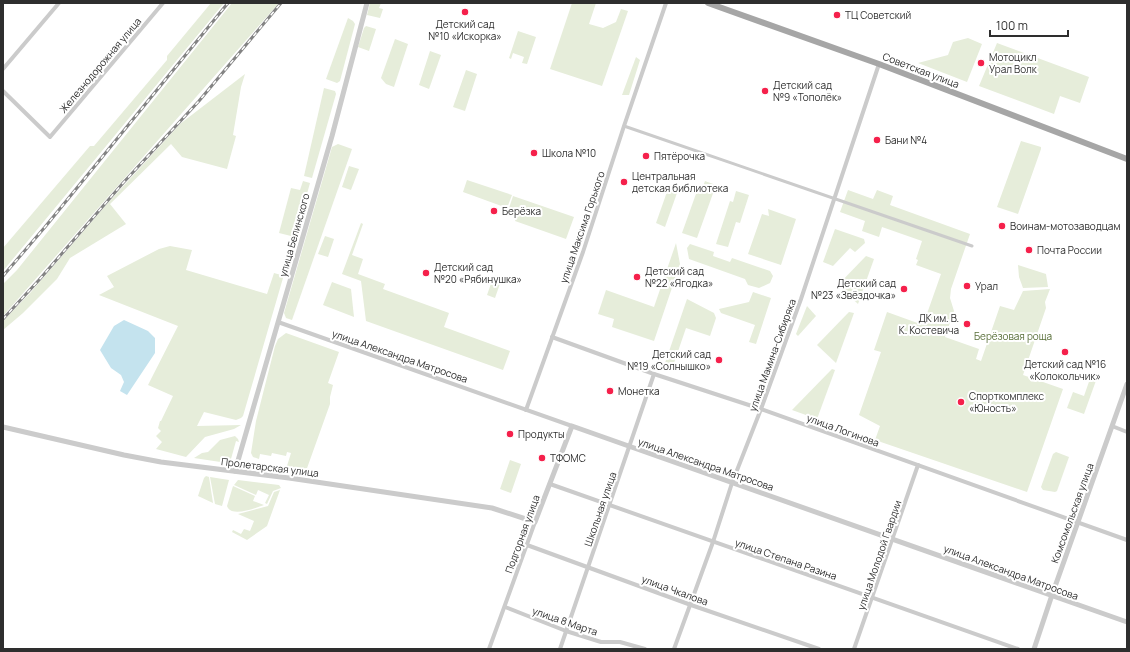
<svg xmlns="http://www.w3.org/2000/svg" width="1130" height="652" font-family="Manrope,sans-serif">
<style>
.green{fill:#e6edda}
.water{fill:#c4e3ee}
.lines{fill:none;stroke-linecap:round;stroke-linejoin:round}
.pedestrian{stroke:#cbcbcb;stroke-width:3}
.minor{stroke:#cbcbcb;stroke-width:4}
.tertiary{stroke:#cbcbcb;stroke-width:5}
.primary{stroke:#a6a6a6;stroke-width:6}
.rail-casing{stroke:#838383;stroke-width:3}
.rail{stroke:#fff;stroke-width:1.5;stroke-dasharray:4.5;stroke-linecap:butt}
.poi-dot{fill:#f5204b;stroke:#fff;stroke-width:1.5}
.labels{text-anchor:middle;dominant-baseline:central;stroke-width:4;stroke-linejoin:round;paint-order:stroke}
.poi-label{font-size:10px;fill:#2e2e2e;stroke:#fff;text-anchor:start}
.street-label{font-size:10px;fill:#2e2e2e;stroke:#fff}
.park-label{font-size:10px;fill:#576d37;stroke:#fff}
</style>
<rect width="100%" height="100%" fill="#fff"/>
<g class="green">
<path d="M211,3H224L3,271V248L90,146H94L167,60V56Z"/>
<path d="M232,3H279L3,316V284L17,270Z"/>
<path d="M370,3H381L379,8L383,9L380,18L367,15Z"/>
<path d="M572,3H596L589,24L603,28L616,22L621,9L628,11L602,86L550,69Z"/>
<path d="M348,18L353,21L355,24L340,81L337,83L326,79Z"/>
<path d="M366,26L376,29L369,51L358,47L364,28Z"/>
<path d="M518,31L536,37L527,64L522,63L524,57L513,53L511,59L509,58Z"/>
<path d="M968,38L982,44L967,82L918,63L948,55L953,42Z"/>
<path d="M395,39L408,44L394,87L386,84L381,78Z"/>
<path d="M997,43L1089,77L1080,103L1060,96L1054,114L979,86Z"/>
<path d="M430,51L441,55L429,89L419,85Z"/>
<path d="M636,57L640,60L629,95H622Z"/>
<path d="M466,70L477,74L465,111L453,107Z"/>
<path d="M245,74L241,87L233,135L236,136L227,169L182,157L171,144L110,204L126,224L70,258L57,279L23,313L3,330V321L31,292L107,204L180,124Z"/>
<path d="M324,88L335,91L336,94L312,178L304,176Z"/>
<path d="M1021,141L1041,147V149L1018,214L997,207Z"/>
<path d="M338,144L352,149L292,320L286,318L284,313L332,147Z"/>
<path d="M349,166L359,169L351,190L342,187Z"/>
<path d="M467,180L512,195L507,208L463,192Z"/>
<path d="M303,181L310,183L295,237L279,233L291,188L300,190Z"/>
<path d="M705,181L716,185L697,238L682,233L697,191L701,192Z"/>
<path d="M668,189L677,193L665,227L656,223Z"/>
<path d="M848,190L873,199L877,190L893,196L890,205L970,234L951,289L950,298L954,311L945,337L979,349L976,359L981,361L1000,306L1014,310L1023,291L1050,289L1045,302L1046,308L1023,375L1063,389L1027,492L875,440L880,426L859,415L881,352L874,350L887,312L923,325L941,274L916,265L918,260L916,259L922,241L882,227L879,237L862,231L865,221L840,212Z"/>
<path d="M736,191L749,195L740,223L736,222L728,247L716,244L730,201L733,202Z"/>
<path d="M513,196L574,217L566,239L515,221L518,212L509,208Z"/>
<path d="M768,209L796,219L781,265L748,254L762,214L769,216Z"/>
<path d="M361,223L363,224L352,255L363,259L358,274L385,284L383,289L449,313L444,327L510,351L503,370L366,321L361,281L342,274Z"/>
<path d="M835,229L864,239L865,243L855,252L850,248L833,266L823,262Z"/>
<path d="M325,236L334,239L328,257L318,254Z"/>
<path d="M676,243L680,264L654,341L612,327L614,319L598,314L606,290L654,307Z"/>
<path d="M690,244L714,252L713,256L730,262L732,258L770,271L773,276L770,283L759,288L748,285L745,279L689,259L687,248Z"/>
<path d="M170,246L192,250L186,270L267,294L274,273L281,275L283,278L243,416L241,418L236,420L204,412L197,426L241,425L234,429L205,437L186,457L156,449L162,442L156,436L161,431L158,428L160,421H161L173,396L148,385L178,326L99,295L114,287L107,276L159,249Z"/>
<path d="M866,256L874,259L858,304L838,285Z"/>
<path d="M1018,265L1046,274L1048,287L1023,288L1019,277Z"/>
<path d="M494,275L502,278L495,298L487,295Z"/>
<path d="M332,282L351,289L354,317L323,305Z"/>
<path d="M753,292L771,298L756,344L749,342L755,325L721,313L719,309L749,302Z"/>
<path d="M687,299L714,313L716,318L710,336L686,328L673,366L665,363Z"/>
<path d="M807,306L816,316L798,336L796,334Z"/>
<path d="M849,312L854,313L836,363L817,345Z"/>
<path d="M286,333L339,352L328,383L333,385L330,397V404L306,471L287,466L291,453L287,452L286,456L272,453L271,456L260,454L259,459L253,457L251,453L256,421L275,346L278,339Z"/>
<path d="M832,369L835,370L817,419L792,410Z"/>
<path d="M1092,373L1098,375L1084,414L1067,408L1073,392L1084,396Z"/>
<path d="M235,436L238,439L239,442L236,441L231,459L227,463L194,458L202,453L208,452L220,440Z"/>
<path d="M1056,452L1069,457L1057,491L1055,492L1043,490L1041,487L1053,454Z"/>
<path d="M510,460L521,464L511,493L500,489Z"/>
<path d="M206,476L209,477L213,503L198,496L204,478Z"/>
<path d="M210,477L229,480L222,506L215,504Z"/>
<path d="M238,480L279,485L281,488L273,491L267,504L265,503L269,495L258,490L256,495L234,485Z"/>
<path d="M233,486L255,496L253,501L264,505C255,508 231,518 227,506Z"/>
<path d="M280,490L267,526L247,540L232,532L233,530L241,534L244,529L250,531L254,521L238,514L268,506L274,492Z"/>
</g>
<path class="water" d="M124,320L148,331L155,338V353L127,395L120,391L124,382L121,375L111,368L100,350L114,326Z"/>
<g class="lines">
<path class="pedestrian" d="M624,126L972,246"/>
<g class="minor">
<path d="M3,69L59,3"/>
<path d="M3,91L50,137L163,3"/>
<path d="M278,322L572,426"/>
<path d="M552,337L654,374L761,409L1127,540"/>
<path d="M526,410L583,252L624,126L666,3"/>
<path d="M1112,426L1127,432"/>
<path d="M550,484L1018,649"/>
<path d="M527,545L691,605L819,649"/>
<path d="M505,607L566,631L601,642H620L645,649"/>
<path d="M489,649L535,522"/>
<path d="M560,649L654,374"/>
<path d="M674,649L713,542L732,483L761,409L801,299L879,64"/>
<path d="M854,649L918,465"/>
</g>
<g class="tertiary">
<path d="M3,427L124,455L161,462L289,478L492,508L535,522L572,426L1127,622"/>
<path d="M235,471L332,136L367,3"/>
<path d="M1034,649L1052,595L1127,384"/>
</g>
<path class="primary" d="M708,3L879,64L1127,159"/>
<g class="rail-casing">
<g id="rail">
<path d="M3,276L45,227L228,3"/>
<path d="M3,319L39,280L123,183L199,101L281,3"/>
</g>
</g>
<use href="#rail" class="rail"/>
</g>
<g class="poi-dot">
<circle cx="465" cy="12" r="4"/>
<circle cx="837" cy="15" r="4"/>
<circle cx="981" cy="63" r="4"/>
<circle cx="765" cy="91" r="4"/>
<circle cx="877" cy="140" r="4"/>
<circle cx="534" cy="153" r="4"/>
<circle cx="646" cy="156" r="4"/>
<circle cx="624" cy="182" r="4"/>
<circle cx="494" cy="211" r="4"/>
<circle cx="1002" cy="226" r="4"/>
<circle cx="1029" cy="250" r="4"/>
<circle cx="426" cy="273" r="4"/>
<circle cx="637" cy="277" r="4"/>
<circle cx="967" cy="286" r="4"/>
<circle cx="904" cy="289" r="4"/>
<circle cx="967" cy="324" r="4"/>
<circle cx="1065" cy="352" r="4"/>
<circle cx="719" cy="360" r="4"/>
<circle cx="610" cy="391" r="4"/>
<circle cx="961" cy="402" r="4"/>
<circle cx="510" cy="434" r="4"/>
<circle cx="542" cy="458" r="4"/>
</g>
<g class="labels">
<g class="poi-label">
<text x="845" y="15">ТЦ Советский</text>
<text x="465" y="24" text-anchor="middle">Детский сад<tspan x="465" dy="12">№10 «Искорка»</tspan></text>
<text x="989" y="57">Мотоцикл<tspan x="989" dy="12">Урал Волк</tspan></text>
<text x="773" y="85">Детский сад<tspan x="773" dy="12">№9 «Тополёк»</tspan></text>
<text x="885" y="140">Бани №4</text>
<text x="542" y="153">Школа №10</text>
<text x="654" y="156">Пятёрочка</text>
<text x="632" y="176">Центральная<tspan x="632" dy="12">детская библиотека</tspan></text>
<text x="502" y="211">Берёзка</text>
<text x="1010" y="226">Воинам-мотозаводцам</text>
<text x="1037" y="250">Почта России</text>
<text x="434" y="267">Детский сад<tspan x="434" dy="12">№20 «Рябинушка»</tspan></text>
<text x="645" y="271">Детский сад<tspan x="645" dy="12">№22 «Ягодка»</tspan></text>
<text x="896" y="283" text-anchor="end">Детский сад<tspan x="896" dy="12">№23 «Звёздочка»</tspan></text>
<text x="975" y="286">Урал</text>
<text x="959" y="318" text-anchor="end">ДК им. В.<tspan x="959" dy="12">К. Костевича</tspan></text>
<text x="711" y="354" text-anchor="end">Детский сад<tspan x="711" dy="12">№19 «Солнышко»</tspan></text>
<text x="1065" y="364" text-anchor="middle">Детский сад №16<tspan x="1065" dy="12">«Колокольчик»</tspan></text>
<text x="618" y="391">Монетка</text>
<text x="969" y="396">Спорткомплекс<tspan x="969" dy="12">«Юность»</tspan></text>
<text x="518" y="434">Продукты</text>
<text x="550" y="458">ТФОМС</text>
</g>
<g class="street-label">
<text transform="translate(100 65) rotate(-50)">Железнодорожная улица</text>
<text transform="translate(921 70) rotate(21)">Советская улица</text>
<text transform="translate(582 227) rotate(-71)">улица Максима Горького</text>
<text transform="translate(294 235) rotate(-74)">улица Белинского</text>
<text transform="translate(772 355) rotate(-70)">улица Мамина-Сибиряка</text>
<text transform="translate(400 356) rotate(19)">улица Александра Матросова</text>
<text transform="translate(843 430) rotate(20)">улица Логинова</text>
<text transform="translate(706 464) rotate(19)">улица Александра Матросова</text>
<text transform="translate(270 467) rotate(7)">Пролетарская улица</text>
<text transform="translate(600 509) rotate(-71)">Школьная улица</text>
<text transform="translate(1072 513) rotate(-70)">Комсомольская улица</text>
<text transform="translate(522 534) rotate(-70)">Подгорная улица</text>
<text transform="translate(879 555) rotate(-71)">улица Молодой Гвардии</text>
<text transform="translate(786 559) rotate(19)">улица Степана Разина</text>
<text transform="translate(1011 572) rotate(20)">улица Александра Матросова</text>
<text transform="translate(675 590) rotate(20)">улица Чкалова</text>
<text transform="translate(565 621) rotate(19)">улица 8 Марта</text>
</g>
<g class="park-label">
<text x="1013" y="336">Берёзовая роща</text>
</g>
</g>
<rect width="1130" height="652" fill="none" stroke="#2e2e2e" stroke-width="8"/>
<path d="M990 30v6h78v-6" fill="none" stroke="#2e2e2e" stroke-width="2"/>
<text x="996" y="30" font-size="12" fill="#2e2e2e" stroke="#ffffff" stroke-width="3" paint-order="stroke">100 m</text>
</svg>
